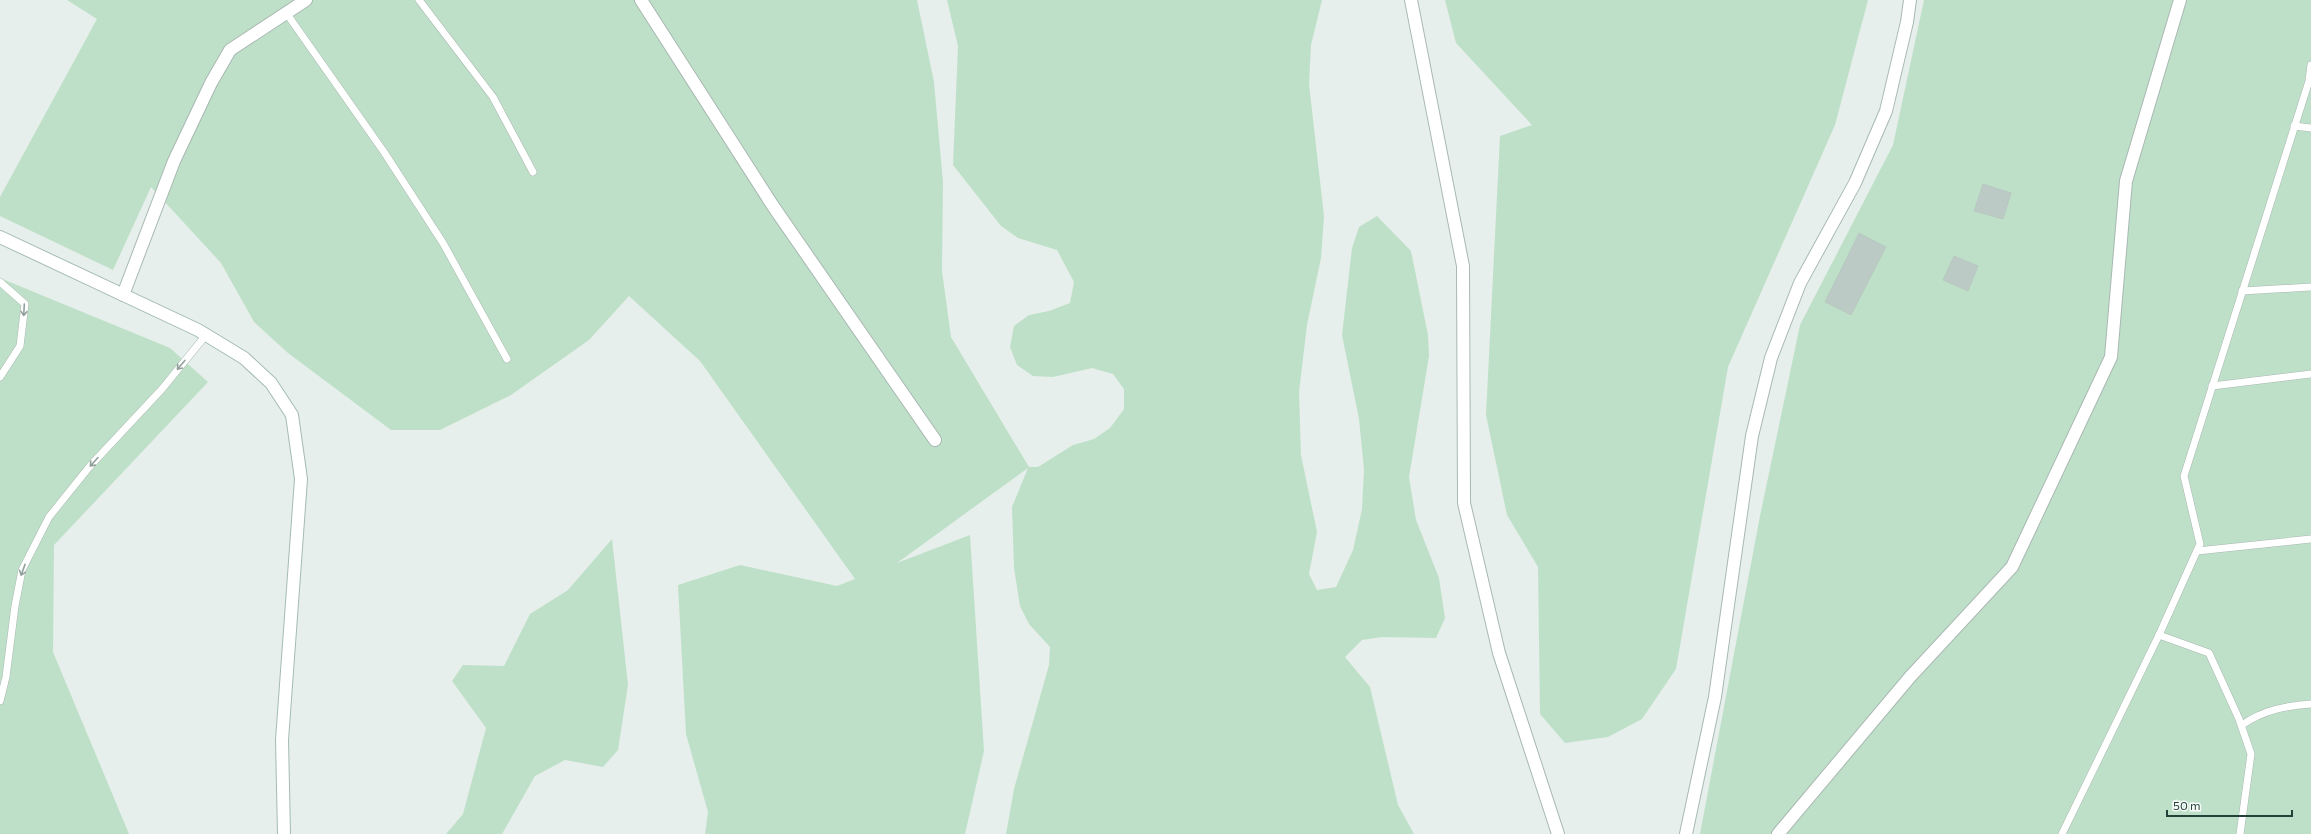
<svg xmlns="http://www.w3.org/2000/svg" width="2311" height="834" font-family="Commissioner,sans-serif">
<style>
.green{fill:#bfe0c8}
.building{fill:#bbcac4;stroke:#b8c9c2}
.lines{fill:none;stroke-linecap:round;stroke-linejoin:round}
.service-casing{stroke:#a8b8b2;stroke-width:8}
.minor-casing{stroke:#a8b8b2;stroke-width:14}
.secondary-casing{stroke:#a4bbb3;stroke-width:14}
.service{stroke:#fff;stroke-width:7}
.minor{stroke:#fff;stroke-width:12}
.secondary{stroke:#fff;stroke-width:12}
.oneway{stroke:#92a09c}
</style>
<rect width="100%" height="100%" fill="#e6efeb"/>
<g class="green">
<path d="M67,0H917L934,82L943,182L942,271L951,337L1029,467H1038L1073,445L1094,439L1110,428L1124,409V389L1113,374L1092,368L1053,377L1033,376L1017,365L1010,347L1014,326L1029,315L1049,311L1070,303L1074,282L1057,250L1018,238L1001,226L953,165L958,46L947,0H1322L1311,45L1309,84L1324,216L1321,258L1307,325L1299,392L1301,455L1317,532L1309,574L1317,590L1336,587L1353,550L1362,509L1364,470L1359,419L1342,335L1352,248L1359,227L1377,216L1411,251L1428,335L1429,356L1409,477L1416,520L1439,578L1445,618L1436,638L1382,637L1362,640L1345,657L1370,687L1398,805L1414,834H1006L1014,789L1049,665L1050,647L1029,624L1020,606L1014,568L1012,507L1028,468L897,563L970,535L984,751L965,834H705L708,812L686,734L678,585L740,565L837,586L855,579L700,361L629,296L589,340L511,395L440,430H391L288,353L254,322L221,263L151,187L113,270L0,216V197L97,19Z"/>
<path d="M1445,0H1868L1835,125L1728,367L1676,669L1642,719L1608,737L1565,743L1540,714L1538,567L1507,515L1486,415L1500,136L1532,125L1456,43Z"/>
<path d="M1924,0H2311V834H1700L1760,516L1800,325L1893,145Z"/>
<path d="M0,278L170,348L208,382L54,545L53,652L129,834H0Z"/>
<path d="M612,539L628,685L618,750L603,767L565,760L535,776L502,834H446L463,814L486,728L452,681L463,665L504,666L530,614L568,590Z"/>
</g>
<g class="building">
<path d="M1983,184L2011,193L2003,219L1974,211Z"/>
<path d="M1859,233L1886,247L1851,315L1825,302Z"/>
<path d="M1954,256L1978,266L1968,291L1943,280Z"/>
</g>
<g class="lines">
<g class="service-casing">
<g id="service">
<path d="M419,0L493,97L533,172"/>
<path d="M287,14L384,152L443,243L507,359"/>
<path d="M2294,126L2311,128"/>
<path d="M0,282L25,304L20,346L0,377"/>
<path d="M2242,291L2311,287"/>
<path d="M2212,386L2311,374"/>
<path d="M2197,551L2311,539"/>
<path d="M2159,635L2209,653L2239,719L2251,754L2240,834"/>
<path d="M0,701L6,677L15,606L22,570L49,517L90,466L162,389L206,335"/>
<path d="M2242,725C2263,710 2286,706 2311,704"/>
<path d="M2062,834L2159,635L2200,544L2184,476L2309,81L2311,65"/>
</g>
</g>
<g class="minor-casing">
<g id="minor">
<path d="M641,0L773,206L935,440"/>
<path d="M1411,0L1463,266L1464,503L1499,653L1558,834"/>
<path d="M123,295L174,161L211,83L230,50L306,0"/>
<path d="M1686,834L1715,697L1752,436L1771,358L1800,283L1855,183L1886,111L1907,22L1910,0"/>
<path d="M1778,834L1910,677L2012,567L2111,357L2126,181L2180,0"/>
</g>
</g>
<g class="secondary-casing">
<path id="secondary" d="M0,237L198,330L244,358L271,383L292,415L301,479L282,740L284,834"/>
</g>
<use href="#service" class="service"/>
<use href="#minor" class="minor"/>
<use href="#secondary" class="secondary"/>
</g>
<defs><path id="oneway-shaft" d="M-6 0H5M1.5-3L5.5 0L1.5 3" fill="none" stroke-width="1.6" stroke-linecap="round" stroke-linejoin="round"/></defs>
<g class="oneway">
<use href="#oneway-shaft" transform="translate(24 310) rotate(93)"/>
<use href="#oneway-shaft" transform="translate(181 365) rotate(130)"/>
<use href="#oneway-shaft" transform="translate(94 462) rotate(132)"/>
<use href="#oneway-shaft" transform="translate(23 570) rotate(110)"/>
</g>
<path d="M2167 810v6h125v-6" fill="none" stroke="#24423a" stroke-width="2"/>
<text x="2173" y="810" font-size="12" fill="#24423a" stroke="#f7fbf9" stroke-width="3" paint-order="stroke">50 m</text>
</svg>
